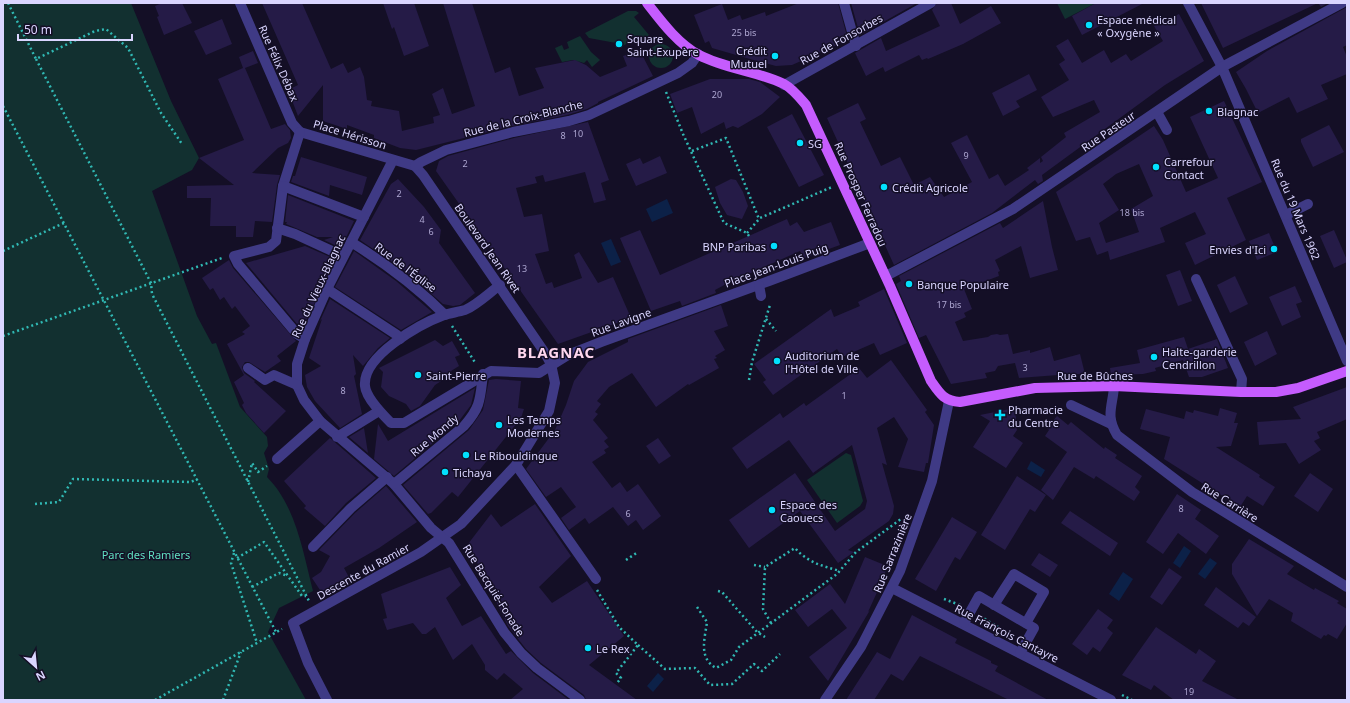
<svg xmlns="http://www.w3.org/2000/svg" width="1350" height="703" font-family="'Noto Sans',sans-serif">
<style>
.green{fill:#123030}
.water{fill:#0c2148}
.building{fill:#251b47;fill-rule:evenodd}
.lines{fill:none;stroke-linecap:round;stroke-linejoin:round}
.path{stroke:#30b8b3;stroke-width:2.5;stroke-dasharray:2 3;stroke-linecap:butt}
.minor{stroke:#3f3a85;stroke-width:10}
.major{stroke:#c55cfe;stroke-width:10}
.poi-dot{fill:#02e0fe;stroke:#140f26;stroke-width:1.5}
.labels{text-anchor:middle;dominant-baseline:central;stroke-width:3;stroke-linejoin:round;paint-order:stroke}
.number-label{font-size:9px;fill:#ada6d1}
.poi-label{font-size:11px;fill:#dad5ff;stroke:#140f26;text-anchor:start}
.street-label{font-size:11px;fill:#dad5ff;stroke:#140f26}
.park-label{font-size:11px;fill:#60e0c2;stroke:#140f26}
.district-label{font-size:15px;font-weight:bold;letter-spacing:1px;fill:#ffd7ef;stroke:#140f26}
</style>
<rect width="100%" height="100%" fill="#140f26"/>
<g class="green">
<path d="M3,3H131L171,101L199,158L192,170L152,191L197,316L212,344L216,343L240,407L267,437L268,446L264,453L269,469L267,477C296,506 303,552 313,591L279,608L268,632L306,700H3Z"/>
<path d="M1057,3H1096L1065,19Z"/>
<path d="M628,11H636L639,13L634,17L649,35L639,43H628L621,47L616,43L589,38L585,33Z"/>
<path d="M580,36L591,52L600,60L592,67L587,60L584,63L573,60L562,62L555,48L562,45L564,50L569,48L567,42Z"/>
<circle cx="661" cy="56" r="12"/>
<path d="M846,453L851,455L863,501L860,506L837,523L807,480Z"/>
</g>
<g class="water">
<path d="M667,199L673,213L652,222L646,209Z"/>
<path d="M611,239L621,262L611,266L601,243Z"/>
<path d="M1031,461L1045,470L1041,477L1027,469Z"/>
<path d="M1184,546L1191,551L1180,568L1173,563Z"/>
<path d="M1210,558L1217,563L1205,579L1198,574Z"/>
<path d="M1123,572L1133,579L1119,601L1109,594Z"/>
<path d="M658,673L664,679L653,692L647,686Z"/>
</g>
<g class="building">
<path d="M162,3H182L192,23L164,35L157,17L159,16L155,6Z"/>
<path d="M262,3H302L331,69L343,63L348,73L360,67L364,77L367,100L372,101L371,106L399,111L402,131L434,123L433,117L440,115L432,94L443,88L452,114L475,106L443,3H472L495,73L510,67L519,96L544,88L535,68L575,60L586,65L600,77L627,66L623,56L640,51L653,76L598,102V103L587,109L567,115L512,126L416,150L400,148L374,138V135L347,125V129L323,121V85L298,116L288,90L298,85Z"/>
<path d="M383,3H414L429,46L404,56L394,27L392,29Z"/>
<path d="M799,3H838L848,40L792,65L776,66L757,61L712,48L709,41L705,43L694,15L722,4L728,20L740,15L742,20L765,12L766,16Z"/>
<path d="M851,3H917L860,35Z"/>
<path d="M937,3H951L960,24L991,6L1001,23L963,44L928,59L927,58L922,60L919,55L885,72L883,67L866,76L855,53L881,38L886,51L940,26L932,10Z"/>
<path d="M1096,3H1144L1082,35L1072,16Z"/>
<path d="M1201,3H1328L1321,7L1318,3L1223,48Z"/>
<path d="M1347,7V45L1343,47L1347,57V74L1321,85L1328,99L1297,113L1289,97L1258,113L1246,89L1236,72L1267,51Z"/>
<path d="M1179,14L1204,61L1165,85L1042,175L1043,181L1038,184L1035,180L992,213L894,265L827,118L858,103L866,119L860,122L881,166L900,157L914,185L930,177L944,197L972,182L951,143L967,135L989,179L998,174L1005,186L1029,170L1027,168L1040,158V163L1043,161L1041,157L1066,137L1064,133L1100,112L1094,100L1053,117L1041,97L1069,80L1059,64L1065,60L1056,46L1068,39L1082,63L1104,50L1111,63L1126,54L1131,61L1163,41L1154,26Z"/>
<path d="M222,19L232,44L206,55L194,31Z"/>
<path d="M253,51L258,63L245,68L271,129L285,124L290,130L291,138L288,143L278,148L252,173L280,175L277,185L272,222L255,221L253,237H236V226H210L211,198H187V186L234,185L199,158L244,140L218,79L243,68L239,57Z"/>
<path d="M1029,74L1037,90L1016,101L1020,107L1003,116L992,93Z"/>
<path d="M710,79H749L760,82L780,97L762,114L738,128L733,126L726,129L724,122L701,134L692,107L677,113L670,94Z"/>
<path d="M1224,101L1262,182L1227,198L1246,240L1195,265L1185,243L1206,234L1195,212L1160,228L1165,242L1110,260L1108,251L1097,255L1090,237L1076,241L1056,192L1154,126L1163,140L1186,192L1218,178L1190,117ZM1139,164L1153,196L1131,209L1139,232L1106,243L1099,223L1119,210L1103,184L1116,174Z"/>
<path d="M792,114L824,175L799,187L767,127Z"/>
<path d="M588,122L609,180L601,183L606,200L594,203L585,172L545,182L543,175L535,177L537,183L516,188L524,217L542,214L549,251L535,254L546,284L552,282L554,288L582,278L574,255L579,252L598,283L613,277L631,318L558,344L436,171L439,161L448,156L514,138Z"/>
<path d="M1329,125L1344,152L1313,167L1301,142V139Z"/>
<path d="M660,156L667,173L636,186L626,164L640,158L643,164Z"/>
<path d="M301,157L367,177L362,195L330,185L329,196L291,182L293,176H295Z"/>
<path d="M398,179L424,207L441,230L439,243L475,293L460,305L453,306L443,304L404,270L360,240L391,184Z"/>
<path d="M731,179L736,180L743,192L748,206L742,219L727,215L720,203L715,187Z"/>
<path d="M288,195L354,221L341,248L324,240L333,237H317L286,224L287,222H285Z"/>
<path d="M1043,201L1052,247L1058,270L1030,278L1021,246L995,260L1000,271L998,272L999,276L964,289L972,309L964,313L966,317L955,322L963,341L988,337L991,335L997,334L1000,335L1008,334L1013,354L1030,350V353L1050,347L1054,361L1080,354L1085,374H1058V375L1019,378L1015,363L998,366L995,371L985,373L987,378L951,384L926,335L919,338L896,284L901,281L899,276L1000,223L1003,228Z"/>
<path d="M787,219L790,226L797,222L804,232L831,222L840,245L804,258L800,251L728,283L715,290L716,293L682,306L680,301L651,311L620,238L640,230L660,275Z"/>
<path d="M1334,230L1347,260V262L1334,268L1320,236Z"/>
<path d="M1269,233L1277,252L1257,260L1249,241Z"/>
<path d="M305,246L335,259L302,330L246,263Z"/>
<path d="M354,251L396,281L432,312L401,330L335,287Z"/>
<path d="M229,260L233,268L296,341L277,356L281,361L265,372L249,362H245L242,367L244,373L255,381L254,382L286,411L264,433L246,413L242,405L244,403L234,382L244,375L227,344L245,334L242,332L250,326L235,306L232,309L224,297L220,300L213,288L210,290L202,278Z"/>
<path d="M1180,270L1192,301L1178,306L1166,275Z"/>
<path d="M1235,276L1248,304L1230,313L1217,285Z"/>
<path d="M1295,286L1302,302L1296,304L1301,317L1282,326L1269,297Z"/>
<path d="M884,289L907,343L880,355L874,343L842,357L837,349L773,395L763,382L766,380L754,364L831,309L834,317L860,306L858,302Z"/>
<path d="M330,299L390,338L378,348L363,366L353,355L356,374L354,376L362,414L340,428L315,401L307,387L305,375L321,366L309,358L322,319L320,321Z"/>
<path d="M721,305L728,326L714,331L725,350L715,356L717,358L714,359L719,368L689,385L688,384L656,407L632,373L609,387L597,401L601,404L595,412L598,414L593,420L608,438L604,441L609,447L604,450L606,453L592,462L612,488L620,482L627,492L638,484L661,516L643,530L636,520L628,526L613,507L589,524L585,518L569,530L561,518L576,507L561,487L546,497L526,469L555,430L566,405L574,381L588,362L628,342V339Z"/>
<path d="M1267,331L1277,354L1255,366L1244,342Z"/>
<path d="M1184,337L1188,349L1217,339L1228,368L1202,377H1189L1183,360L1155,368L1156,371L1143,374L1111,375L1110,368L1140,363L1137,350Z"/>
<path d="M435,340L443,346L452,341L460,355L455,357L459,366L451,371L452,374L435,385L420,406L411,411L406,404L389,396L381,387L383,372L379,368Z"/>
<path d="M891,360L927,410L925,412L934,425L928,463H926L924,472L898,467L908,439L894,417L877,428L887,465L882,463L894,506L893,514L889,521L848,550L854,552L838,563L800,511L749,548L729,520L795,473L835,531L865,509L867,501L852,445L813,473L789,440L747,469L732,448L780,413L783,418L804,403L806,406L859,368L867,378Z"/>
<path d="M496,379L521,381L518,408L524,409L521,418L458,497L452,492L431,513L428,514L403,485L469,430L483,410L489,380Z"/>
<path d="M1347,387V419L1317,432L1320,438L1314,441L1321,450L1299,464L1286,443L1259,445L1257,422L1301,419L1293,407Z"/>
<path d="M475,388L471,405L459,421L394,476L374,459L378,424L388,441Z"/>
<path d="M1015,408L1017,430L1013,436L1023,443L1006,468L973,447L990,421L980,415Z"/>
<path d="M1220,408L1237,413L1234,423H1238L1231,446L1216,447L1260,475L1259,477L1275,487L1263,506L1247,496L1240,507L1164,459L1170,437L1140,429L1146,409L1184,419L1186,411L1193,413L1194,410L1218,416Z"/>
<path d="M1057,416L1068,425L1071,422L1104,449L1105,447L1117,455L1115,458L1142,476L1135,487L1140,492L1134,501L1096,476L1094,479L1074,467L1053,500L1041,490L1067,452L1045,436L1049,430L1047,428Z"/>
<path d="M364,428L367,447L368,453L349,437Z"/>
<path d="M330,438L376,478L346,503L325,526L304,508L306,506L284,481Z"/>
<path d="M658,438L671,456L659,464L646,446Z"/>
<path d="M1310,473L1333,489L1318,512L1294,496Z"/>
<path d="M1017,476L1046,495L1035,512L1030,509L1005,550L981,535Z"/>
<path d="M386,486L417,522L379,548L344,568L352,583L324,596L312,578L321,572L330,556L319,550L355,513Z"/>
<path d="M1177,494L1201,510L1195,519L1219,536L1206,554L1178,533L1163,554L1146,542Z"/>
<path d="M535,504L571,556L539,587L552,603L587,581L624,636L589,665L637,700H586L584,695L541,663L526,649L508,626L468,544L491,514L501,527Z"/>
<path d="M1070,511L1118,543L1110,556L1061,523Z"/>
<path d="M952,517L977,532L960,560L955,557L936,591L915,579Z"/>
<path d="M1249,539L1294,566L1287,574L1314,590L1315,588L1339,601L1337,603L1347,609V623L1337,639L1328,634L1326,636L1324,635L1321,639L1314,635L1291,621L1293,613L1269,599L1257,616L1232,574V564Z"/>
<path d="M1039,553L1058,565L1050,577L1031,565Z"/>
<path d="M865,557L887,566L884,577L868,612L870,610L828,681L809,657L847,628L832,609L808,627L795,610L830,584L845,604Z"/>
<path d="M450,567L461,585L446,598L462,626L481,616L506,654L511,651L533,673L569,700H510L523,689L504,673L497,680L485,670V665L472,644L453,660L435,627L426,634H422L413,623L387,630L383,619L387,618L381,594Z"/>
<path d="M1169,568L1182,577L1162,605L1150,597Z"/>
<path d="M1216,587L1256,617L1249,626L1243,622L1238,628L1204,605Z"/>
<path d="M1098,609L1113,620L1107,628L1113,633L1100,652L1093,647L1087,655L1072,644Z"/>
<path d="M912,615L957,639L955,643L991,661V663L998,666L995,671L1048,700H1009L920,656L903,681L891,674L874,700H846L877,652L890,659Z"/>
<path d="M1156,627L1196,654L1199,649L1216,661L1202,681L1239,700H1174L1154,685L1151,690L1122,675Z"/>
</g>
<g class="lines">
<g class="path">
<path d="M8,3L36,59L95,31L106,29L128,48L161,113L182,144"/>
<path d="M36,59L151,283L152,294L309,601"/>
<path d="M666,92L683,134L724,223L747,233L749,236"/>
<path d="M3,106L276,632"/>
<path d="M692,151L726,138L759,219"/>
<path d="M747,233L760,218L832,187"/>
<path d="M3,251L64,223"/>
<path d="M766,319L776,331"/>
<path d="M452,326L476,364"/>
<path d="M3,336L222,258"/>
<path d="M749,380L752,362L770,305"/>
<path d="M248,482L252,463L258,472L267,466"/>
<path d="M35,504L59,502L73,479L191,482L197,479"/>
<path d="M234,553L231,563L257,643"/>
<path d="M237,558L264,542L302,596H306"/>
<path d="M626,560L638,552"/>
<path d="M754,565L765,567"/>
<path d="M252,587L279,573L288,576"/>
<path d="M597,590L619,627L638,645L616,673L621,678L617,683"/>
<path d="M718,591L722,592L757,632L765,637"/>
<path d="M944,599L960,605"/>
<path d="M697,607L707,622C705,638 698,658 716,668L731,660L739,647L837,574L856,552L901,519L906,520"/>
<path d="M980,616L998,627"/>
<path d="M771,623L763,609L765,567L795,548C807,562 822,566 840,571"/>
<path d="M638,645L665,669L695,668L710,685L732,684L754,664L762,671L780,654"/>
<path d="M1122,695L1132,700"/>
<path d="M155,700L282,629"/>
<path d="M223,700L241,652"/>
</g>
<g class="minor">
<path d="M240,3L292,123L300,132"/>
<path d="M844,3L856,46"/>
<path d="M1188,3L1222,67L1347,361"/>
<path d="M784,85L931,3"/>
<path d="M1157,112L1167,130"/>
<path d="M300,132L415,166L423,175L545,353L551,364L555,383L549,411L516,465L461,524L421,552L293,623L308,663L327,700"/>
<path d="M300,132L283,186L276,241L269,247L234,256L238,264L297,334L305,339"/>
<path d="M393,160L327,289L305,339L297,364V385L304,400L320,421L394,484L431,528L449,543L504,632L521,653L537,668L580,700"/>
<path d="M415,166L421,162L446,150L513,132L569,121L589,115L678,73L692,63L698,54"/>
<path d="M283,186L364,217"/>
<path d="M1286,215L1308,204"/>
<path d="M277,228L295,234L343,256"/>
<path d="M351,242C385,263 416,286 445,315"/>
<path d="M886,276L1013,209L1222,67L1342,3"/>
<path d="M1196,279L1242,379L1241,392"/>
<path d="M500,285C489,293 477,305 465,310C458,312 451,313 444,315C420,324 362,356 365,386C366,398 383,415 391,423H404L491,371L539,373L568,355L601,342L769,281L870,243"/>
<path d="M759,285L761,296"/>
<path d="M327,289L397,335L400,339"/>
<path d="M248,368L265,380L274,375L297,385"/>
<path d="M1114,386C1113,406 1105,415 1117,435L1192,492L1347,587"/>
<path d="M1071,405L1111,424"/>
<path d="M337,437L379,411"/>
<path d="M277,459L320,421"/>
<path d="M516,465L596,579"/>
<path d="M394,484L464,426C481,407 480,399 483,374"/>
<path d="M313,547L351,508L387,477"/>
<path d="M892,588L1111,700"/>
<path d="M994,605L1014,574L1044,592L1026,623"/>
<path d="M964,623L979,596L1034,628L1020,653"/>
<path d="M825,700L861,647L900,571L932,481L949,401"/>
</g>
<path class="major" d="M647,3C661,21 678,44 699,55C726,69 757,71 784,84C793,89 800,98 806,105L890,286L931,381C940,394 944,401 960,402L1035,388L1114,386L1241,392H1276L1298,388L1347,371"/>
</g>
<g class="poi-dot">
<circle cx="1089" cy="25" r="4"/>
<circle cx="619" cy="44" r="4"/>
<circle cx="775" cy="56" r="4"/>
<circle cx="1209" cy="111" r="4"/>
<circle cx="800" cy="143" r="4"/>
<circle cx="1156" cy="167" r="4"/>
<circle cx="884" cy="187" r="4"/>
<circle cx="774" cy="246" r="4"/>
<circle cx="1274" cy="249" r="4"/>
<circle cx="909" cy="284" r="4"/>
<circle cx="1154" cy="357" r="4"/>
<circle cx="777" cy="361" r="4"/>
<circle cx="418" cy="375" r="4"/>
<path d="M998 409h4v4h4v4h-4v4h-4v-4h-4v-4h4z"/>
<circle cx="499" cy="425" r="4"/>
<circle cx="466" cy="455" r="4"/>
<circle cx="445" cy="472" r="4"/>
<circle cx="772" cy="510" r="4"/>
<circle cx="588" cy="648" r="4"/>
</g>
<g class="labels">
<g class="number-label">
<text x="744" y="32">25 bis</text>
<text x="717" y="94">20</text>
<text x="578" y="133">10</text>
<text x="563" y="135">8</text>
<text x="966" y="155">9</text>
<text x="465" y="163">2</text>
<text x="399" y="193">2</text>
<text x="1132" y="212">18 bis</text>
<text x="422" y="219">4</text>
<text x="431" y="231">6</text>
<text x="522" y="268">13</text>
<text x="949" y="304">17 bis</text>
<text x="1025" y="367">3</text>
<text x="343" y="390">8</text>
<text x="844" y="395">1</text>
<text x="1181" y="508">8</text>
<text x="628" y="513">6</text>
<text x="1189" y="691">19</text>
</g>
<g class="poi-label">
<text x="1097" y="19">Espace médical<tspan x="1097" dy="13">« Oxygène »</tspan></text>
<text x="627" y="38">Square<tspan x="627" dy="13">Saint-Exupère</tspan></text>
<text x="767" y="50" text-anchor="end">Crédit<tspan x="767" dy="13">Mutuel</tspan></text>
<text x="1217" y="111">Blagnac</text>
<text x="808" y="143">SG</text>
<text x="1164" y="161">Carrefour<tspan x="1164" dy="13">Contact</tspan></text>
<text x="892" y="187">Crédit Agricole</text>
<text x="766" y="246" text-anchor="end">BNP Paribas</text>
<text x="1266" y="249" text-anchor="end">Envies d'Ici</text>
<text x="917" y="284">Banque Populaire</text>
<text x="1162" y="351">Halte-garderie<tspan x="1162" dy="13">Cendrillon</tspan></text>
<text x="785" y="355">Auditorium de<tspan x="785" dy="13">l'Hôtel de Ville</tspan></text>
<text x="426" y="375">Saint-Pierre</text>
<text x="1008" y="409">Pharmacie<tspan x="1008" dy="13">du Centre</tspan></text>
<text x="507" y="419">Les Temps<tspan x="507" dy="13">Modernes</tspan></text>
<text x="474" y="455">Le Ribouldingue</text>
<text x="453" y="472">Tichaya</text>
<text x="780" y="504">Espace des<tspan x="780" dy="13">Caouecs</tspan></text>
<text x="596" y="648">Le Rex</text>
</g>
<g class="street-label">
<text transform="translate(841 39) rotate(-29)">Rue de Fonsorbes</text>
<text transform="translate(279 63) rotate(66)">Rue Félix Débax</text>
<text transform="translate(523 118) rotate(-14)">Rue de la Croix-Blanche</text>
<text transform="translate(1108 131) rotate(-34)">Rue Pasteur</text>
<text transform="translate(350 134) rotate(17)">Place Hérisson</text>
<text transform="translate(861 194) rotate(66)">Rue Prosper Ferradou</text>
<text transform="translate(1296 209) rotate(67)">Rue du 19 Mars 1962</text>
<text transform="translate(488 248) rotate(55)">Boulevard Jean Rivet</text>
<text transform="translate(776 265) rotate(-20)">Place Jean-Louis Puig</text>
<text transform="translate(406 267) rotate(37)">Rue de l'Église</text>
<text transform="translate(318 286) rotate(-65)">Rue du Vieux-Blagnac</text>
<text transform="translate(621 322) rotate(-20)">Rue Lavigne</text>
<text x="1095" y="375">Rue de Bûches</text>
<text transform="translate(434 435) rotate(-40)">Rue Mondy</text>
<text transform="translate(1230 502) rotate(32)">Rue Carrière</text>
<text transform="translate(892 553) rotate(-68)">Rue Sarrazinière</text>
<text transform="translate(363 571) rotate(-29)">Descente du Ramier</text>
<text transform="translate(494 590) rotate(58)">Rue Bacquié-Fonade</text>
<text transform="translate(1007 633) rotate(27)">Rue François Cantayre</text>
</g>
<g class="park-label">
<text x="146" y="554">Parc des Ramiers</text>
</g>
<g class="district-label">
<text x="556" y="352">BLAGNAC</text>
</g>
</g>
<rect width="1350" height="703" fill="none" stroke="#dad5ff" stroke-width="8"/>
<g transform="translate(36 667) rotate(153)" stroke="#140f26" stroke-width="3" paint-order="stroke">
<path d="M0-3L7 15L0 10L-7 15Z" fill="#dad5ff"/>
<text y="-6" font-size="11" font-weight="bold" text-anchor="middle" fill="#dad5ff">N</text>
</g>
<path d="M18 34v6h114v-6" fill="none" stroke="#dad5ff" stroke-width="2"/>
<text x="24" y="34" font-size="12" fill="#dad5ff" stroke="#140f26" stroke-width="3" paint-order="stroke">50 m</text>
</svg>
